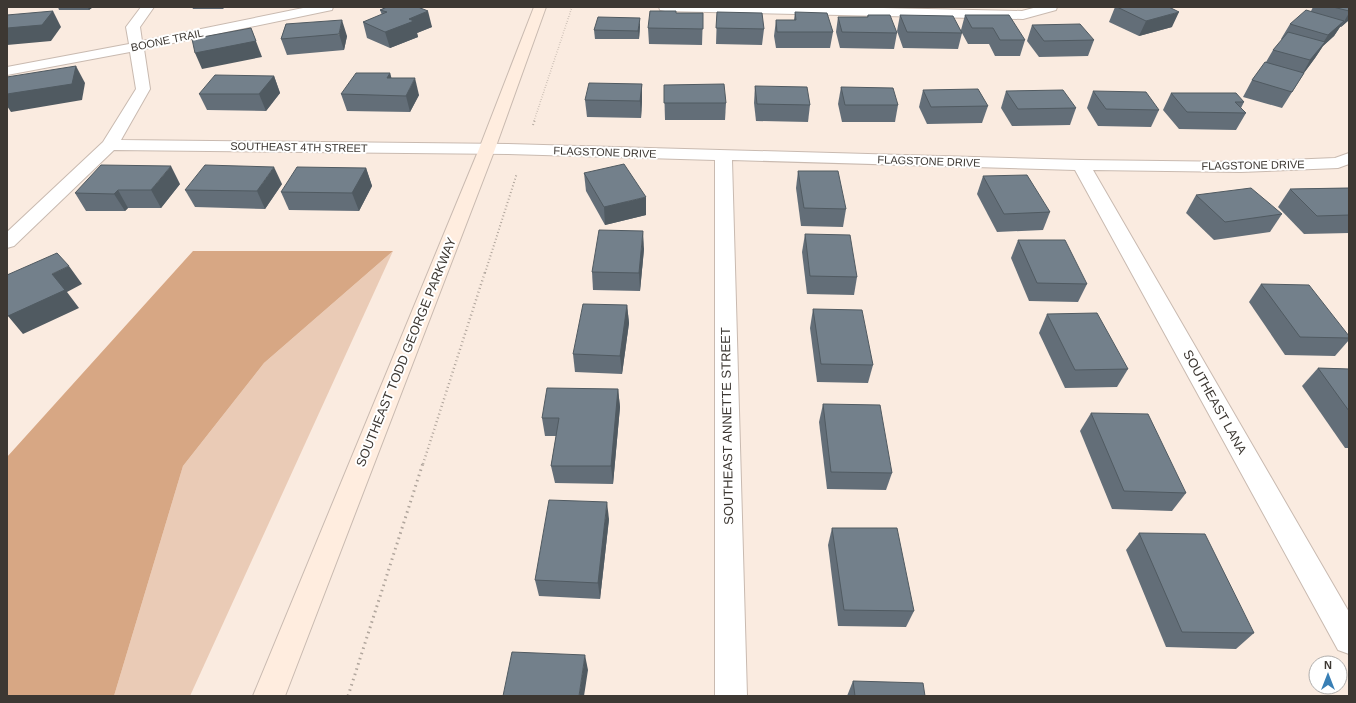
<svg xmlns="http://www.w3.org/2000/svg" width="1356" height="703" font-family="Helvetica,sans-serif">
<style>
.green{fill:#eacbb6}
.forest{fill:#d7a784}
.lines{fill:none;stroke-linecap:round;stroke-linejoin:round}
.minor-casing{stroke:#c9bab0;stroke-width:2}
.secondary-casing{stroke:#c9bab0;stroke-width:2}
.path-far3{stroke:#b0a59c;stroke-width:1.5;stroke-dasharray:0.5 2;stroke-linecap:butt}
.path-far2{stroke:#b0a59c;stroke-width:2;stroke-dasharray:1 2.5;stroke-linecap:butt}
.path-far1{stroke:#b0a59c;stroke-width:2.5;stroke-dasharray:1 3;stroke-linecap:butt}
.path{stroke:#b0a59c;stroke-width:3;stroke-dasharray:1.5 4;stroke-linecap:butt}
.minor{fill:#fff;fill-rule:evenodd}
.secondary{fill:#ffeddf;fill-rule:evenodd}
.wall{fill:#636e78}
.shaded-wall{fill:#505a61}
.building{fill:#73808b;stroke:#505a61}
.labels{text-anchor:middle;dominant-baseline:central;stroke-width:4;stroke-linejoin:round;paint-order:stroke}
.far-street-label{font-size:11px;fill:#3d3833;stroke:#fff}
.street-label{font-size:13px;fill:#3d3833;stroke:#fff}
</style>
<rect width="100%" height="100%" fill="#faebe0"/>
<path class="green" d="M393,251L190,696H114L183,466L264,363Z"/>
<path class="forest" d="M193,251H393L264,363L183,466L114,696H7V457Z"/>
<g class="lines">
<g class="minor-casing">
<g id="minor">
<path d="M141,7H154L140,27L142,41L308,7H333L332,10L327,11L144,49L150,89L121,140L508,144L1081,160L1241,162L1335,158L1349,153V164L1338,168L1241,172L1093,170L1349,612V654L1338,650L1075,170L732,160L747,696H715V160L508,154L114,150L14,246L7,248V232L103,142L136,89L130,52L7,75V67L129,44L126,27Z"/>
<path d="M659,7H838L1022,11L1037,7H1057L1056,10L1023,19L665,11L660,10Z"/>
</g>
</g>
<g class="secondary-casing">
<path id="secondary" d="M534,7H546L495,149L285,696H253L479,149Z"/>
</g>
<path class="path-far3" d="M534,121L572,7"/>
<g class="path-far2">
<path d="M533,125L535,120"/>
<path d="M485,273L517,173"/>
</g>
<path class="path-far1" d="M423,464L485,272"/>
<path class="path" d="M348,696L423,463"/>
<use href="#minor" class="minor"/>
<use href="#secondary" class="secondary"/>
</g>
<g class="wall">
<path d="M58,7H93L89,10H59Z"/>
<path d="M192,7H225L223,9H193Z"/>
<path d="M387,7H441L421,8L432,27L417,33L418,37L390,48L367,38L363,22L382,15L380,10Z"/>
<path d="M1115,7H1169L1172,27L1139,36L1109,22Z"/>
<path d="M1313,7H1349V20L1341,27H1340L1334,36L1323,46L1315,58L1304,73L1294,89L1282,108L1243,97L1252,80L1266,62L1273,50L1282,40L1281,39L1290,24L1311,11Z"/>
<path d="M717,12L764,29L762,45L716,44Z"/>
<path d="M795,12L833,32L830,48H776L774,36L776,20H794Z"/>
<path d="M676,13H703L702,45L649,44L648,28Z"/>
<path d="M868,15L897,33L894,49L840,48L836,32L838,17H867Z"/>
<path d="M900,15L961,30L965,15L1025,40L1020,56H995L989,44H968L962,33L958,49L903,48L897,31Z"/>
<path d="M286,24L347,36L344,50L287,55L281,39Z"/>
<path d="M1032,25L1094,40L1088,56L1039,57L1027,41Z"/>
<path d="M640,26L639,39H595L594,30Z"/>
<path d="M390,73L391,78L419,95L410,112L347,111L341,94Z"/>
<path d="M274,76L280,93L266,111L207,110L199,94Z"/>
<path d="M642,84V101L641,118L587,117L585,100Z"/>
<path d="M664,85L726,103L725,120H665Z"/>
<path d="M755,86L810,105L808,122L756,121L754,103Z"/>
<path d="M841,87L898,105L895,122H842L838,104Z"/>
<path d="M923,90L988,106L982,123L927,124L919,107Z"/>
<path d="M1006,91L1076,108L1070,125L1012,126L1001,108Z"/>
<path d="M1093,91L1159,110L1151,127L1098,126L1087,108Z"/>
<path d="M1171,93L1244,102L1241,108L1246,113L1236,130L1179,129L1163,110Z"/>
<path d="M366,168L372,186L359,211L289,210L281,192Z"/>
<path d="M798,171L846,209L843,227L801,226L796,188Z"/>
<path d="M584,173L646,215L605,225L586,191Z"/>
<path d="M983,176L1050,212L1043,230L997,232L977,194Z"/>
<path d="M180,184L161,208H128L125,211H86L75,193Z"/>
<path d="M282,184L265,209L195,207L185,190Z"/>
<path d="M1349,188V233L1304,234L1278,207L1290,189Z"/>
<path d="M1196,195L1282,214L1270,232L1214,240L1186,213Z"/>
<path d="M805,234L857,277L854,295L807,294L802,252Z"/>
<path d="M1018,240L1087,284L1078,302L1029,301L1011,258Z"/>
<path d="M644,249L640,291L593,290L592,272Z"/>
<path d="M1261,284L1349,336V340L1335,356L1285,355L1249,302Z"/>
<path d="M627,305L629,323L622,374L575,372L573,354Z"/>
<path d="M813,309L873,365L868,383L817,382L810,328Z"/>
<path d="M1047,314L1128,369L1117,387L1065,388L1039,333Z"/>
<path d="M1318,368L1349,369V448H1345L1302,386Z"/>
<path d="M618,389L620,407L613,484L555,483L551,466L556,436H545L542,418Z"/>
<path d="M823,404L892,473L886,490L827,489L819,422Z"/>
<path d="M1091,413L1186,493L1172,511L1112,509L1080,431Z"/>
<path d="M609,519L600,599L539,596L535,580Z"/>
<path d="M832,528L914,611L906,627L838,626L828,545Z"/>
<path d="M1139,533L1254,633L1236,649L1166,647L1126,550Z"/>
<path d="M853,681L925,696H847Z"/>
</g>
<g class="shaded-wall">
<path d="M88,7H93L89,10Z"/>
<path d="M53,11L61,27L51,41L7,45V28Z"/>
<path d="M428,11L432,27L417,33L418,37L390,48L385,32L409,19Z"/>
<path d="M1179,12L1172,27L1139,36L1146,21Z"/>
<path d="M1349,13V20L1341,27Z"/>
<path d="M640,18V26L639,39L638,31Z"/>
<path d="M342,20L347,36L344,50L339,34Z"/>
<path d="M1344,21L1334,36L1323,46L1315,58L1301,77L1310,60L1318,51L1328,35Z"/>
<path d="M251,28L262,57L202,69L195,53Z"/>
<path d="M76,66L85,83L82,100L11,112L7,106V94Z"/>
<path d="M390,73L395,90L387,78Z"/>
<path d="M274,76L280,93L266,111L259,94Z"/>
<path d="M415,78L419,95L410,112L406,96Z"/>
<path d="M642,84V101L641,118L640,101Z"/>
<path d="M171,166L180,184L161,208L151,190Z"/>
<path d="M274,167L282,184L265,209L257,191Z"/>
<path d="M366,168L372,186L359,211L352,193Z"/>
<path d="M118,190L128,208L125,211L114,194Z"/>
<path d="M646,197V215L605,225L604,207Z"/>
<path d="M643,231L644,249L640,291L639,273Z"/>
<path d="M69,266L82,284L67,292L79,308L23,334L8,316L52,274Z"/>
<path d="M627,305L629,323L622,374L620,356Z"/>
<path d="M618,389L620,407L613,484L611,466Z"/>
<path d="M607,502L609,519L600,599L598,583Z"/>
<path d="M585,655L588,670L584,696H579Z"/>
</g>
<g class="building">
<path d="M387,7H418L428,11L409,19L414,21L385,32L363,22L387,12L380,10Z"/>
<path d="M1117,7H1169L1179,12L1146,21Z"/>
<path d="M1333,7H1349V11Z"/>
<path d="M1306,10L1344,21L1328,35L1290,24Z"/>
<path d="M53,11L42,25L7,28V15Z"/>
<path d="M650,11H676V13H703V29L648,28Z"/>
<path d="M717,12L762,13L764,29L716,28Z"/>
<path d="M795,12L827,13L833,32H777L776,20H796Z"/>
<path d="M868,15H890L897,33L842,32L838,17H868Z"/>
<path d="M900,15L953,16L962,33L907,32Z"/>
<path d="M965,15H1009L1025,40H1000L993,28H972Z"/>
<path d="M598,17L640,18L638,31L594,30Z"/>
<path d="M342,20L339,34L281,39L286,24Z"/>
<path d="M1080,24L1094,40L1044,41L1032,25Z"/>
<path d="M251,28L256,41L195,53L192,39Z"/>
<path d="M1288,32L1325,42L1310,60L1273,50Z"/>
<path d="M1265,62L1304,73L1292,92L1252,80Z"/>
<path d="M76,66L72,84L7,94V77Z"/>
<path d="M356,73H390L387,78H415L406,96L341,94Z"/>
<path d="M215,75L274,76L259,94H199Z"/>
<path d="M589,83L642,84L640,101L585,100Z"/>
<path d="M724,84L726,103H664V85Z"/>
<path d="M755,86L807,87L810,105L757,104Z"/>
<path d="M841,87L893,88L898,105H845Z"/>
<path d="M978,89L988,106L931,107L923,90Z"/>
<path d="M1063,90L1076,108L1018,109L1006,91Z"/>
<path d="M1093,91L1146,92L1159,110L1106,109Z"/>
<path d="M1171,93H1236L1244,102H1235L1246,113L1187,112Z"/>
<path d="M624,164L646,197L604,207L584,173Z"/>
<path d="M101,165L171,166L151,190H118L114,194L75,193Z"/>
<path d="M205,165L274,167L257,191L185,190Z"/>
<path d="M297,167L366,168L352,193L281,192Z"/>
<path d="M798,171H838L846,209L804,208Z"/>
<path d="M1027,175L1050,212L1004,214L983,176Z"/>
<path d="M1251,188L1282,214L1225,222L1196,195Z"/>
<path d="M1348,188H1349V215L1317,216L1290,189Z"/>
<path d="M599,230L643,231L639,273L592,272Z"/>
<path d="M805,234L850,235L857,277L810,276Z"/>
<path d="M1018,240H1065L1087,284L1037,283Z"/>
<path d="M57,253L69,266L52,274L65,290L8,316L7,314V275Z"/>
<path d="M1261,284L1309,285L1349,336V338L1300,337Z"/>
<path d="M583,304L627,305L620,356L573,354Z"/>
<path d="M813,309L862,310L873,365L821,364Z"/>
<path d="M1097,313L1128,369L1075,370L1047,314Z"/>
<path d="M1318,368L1349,369V411Z"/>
<path d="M547,388L618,389L611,466H551L559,418H542Z"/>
<path d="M823,404L880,405L892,473L831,472Z"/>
<path d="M1091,413L1148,414L1186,493L1124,491Z"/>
<path d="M549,500L607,502L598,583L535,580Z"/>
<path d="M832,528H897L914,611L844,610Z"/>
<path d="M1139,533L1205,534L1254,633L1182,632Z"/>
<path d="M512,652L585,655L579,696H503Z"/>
<path d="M853,681L923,683L925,696H855Z"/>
</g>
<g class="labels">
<g class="far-street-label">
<text transform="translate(167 40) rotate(-12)">BOONE TRAIL</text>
<text transform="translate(299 147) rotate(1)">SOUTHEAST 4TH STREET</text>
<text transform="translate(605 152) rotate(2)">FLAGSTONE DRIVE</text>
<text transform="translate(929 161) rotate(2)">FLAGSTONE DRIVE</text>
<text transform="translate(1253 165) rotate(-1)">FLAGSTONE DRIVE</text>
</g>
<g class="street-label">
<text transform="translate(406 352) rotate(-68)">SOUTHEAST TODD GEORGE PARKWAY</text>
<text transform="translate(1215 402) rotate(61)">SOUTHEAST LANA</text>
<text transform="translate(727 426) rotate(-91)">SOUTHEAST ANNETTE STREET</text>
</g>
</g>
<rect width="1356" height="703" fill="none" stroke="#3d3833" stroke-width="16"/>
<g transform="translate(1328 675)"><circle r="19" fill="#ffffff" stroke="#b1afad"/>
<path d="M0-3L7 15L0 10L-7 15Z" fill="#397fb5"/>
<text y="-6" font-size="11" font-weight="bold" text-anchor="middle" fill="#3d3833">N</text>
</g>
</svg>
